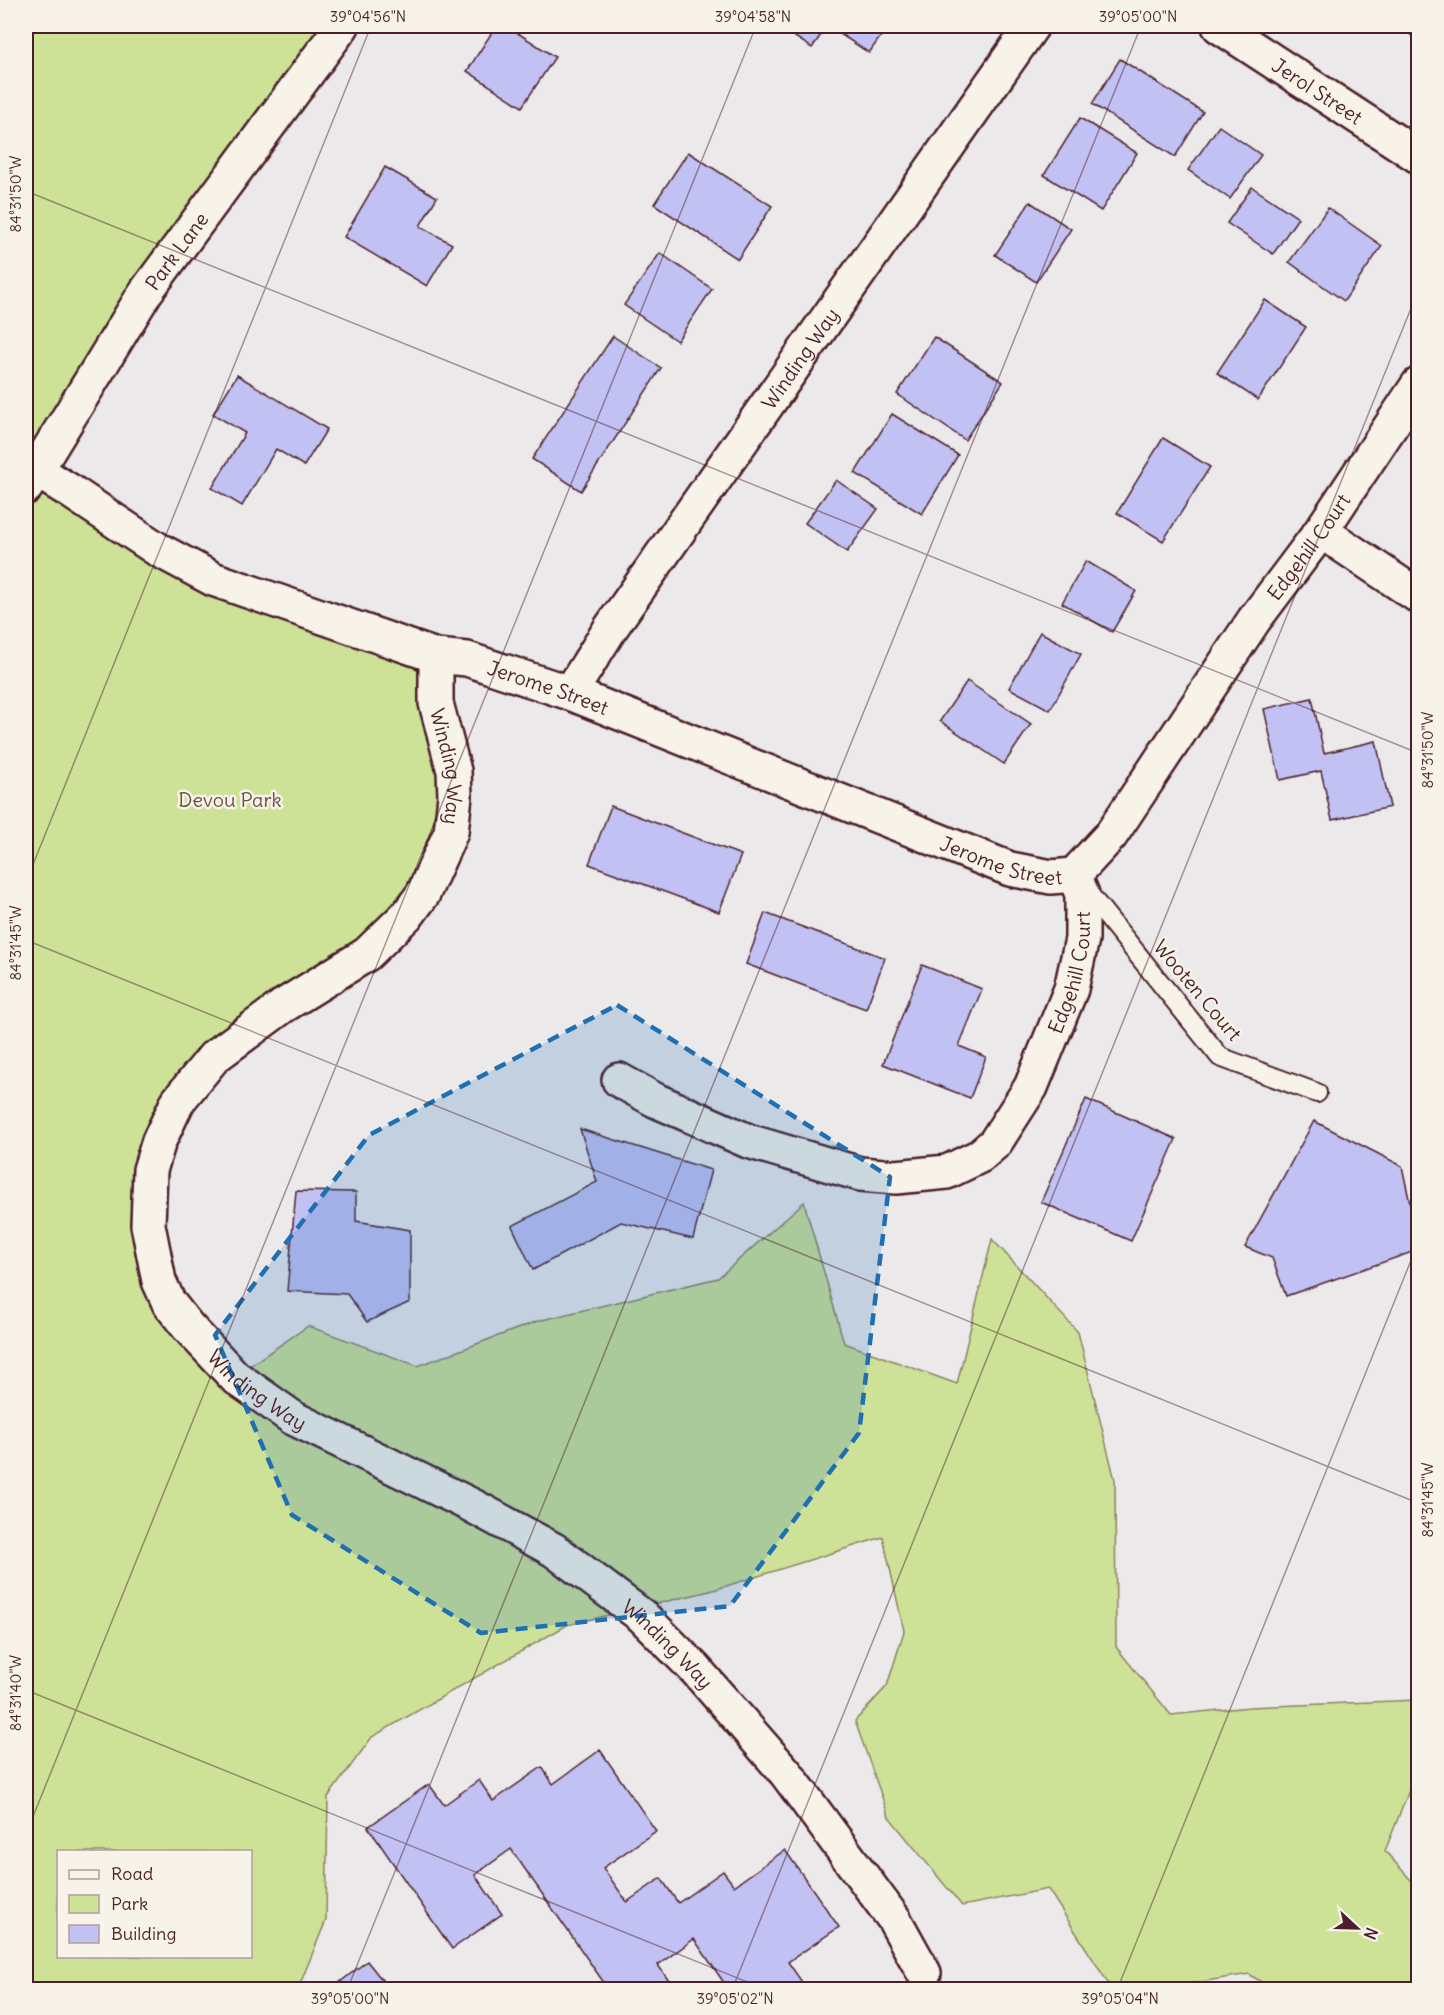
<svg xmlns="http://www.w3.org/2000/svg" width="1444" height="2015" font-family="Delius,sans-serif">
<style>
.green{fill:#cde297;stroke:#8c8061;stroke-width:1.5;fill-rule:evenodd}
.building{fill:#c2c1f3;stroke:#4a1f2b;stroke-width:1.5}
.lines{fill:none;stroke-linecap:round;stroke-linejoin:round}
.lane-casing{stroke:#4a1f2b;stroke-width:22}
.street-casing{stroke:#4a1f2b;stroke-width:38}
.secondary-casing{stroke:#4a1f2b;stroke-width:38}
.lane{stroke:#f7f3e8;stroke-width:18}
.street{stroke:#f7f3e8;stroke-width:33}
.secondary{stroke:#f7f3e8;stroke-width:33}
.marked{fill:#1f6fb2;fill-opacity:0.2;stroke:#1f6fb2;stroke-width:4.5;stroke-dasharray:12 8;stroke-linejoin:round}
.ticks{fill:none;stroke:#4a1f2b;stroke-width:1.5;stroke-opacity:0.45}
.labels{text-anchor:middle;dominant-baseline:central;stroke-width:5;stroke-linejoin:round;paint-order:stroke}
.street-label{font-size:20px;fill:#4a1f2b;stroke:#f7f3e8}
.park-label{font-size:20px;fill:#6b5046;stroke:#f7f3e8}
.neatline{fill:none;stroke:#4a1f2b;stroke-width:2}
.ticks-label{font-size:15px;text-anchor:middle;fill:#4a1f2b}
</style>
<rect width="100%" height="100%" fill="#ece9ea"/>
<filter id="ink" filterUnits="userSpaceOnUse"><feTurbulence type="fractalNoise" baseFrequency=".0167" numOctaves="2"/><feDisplacementMap in="SourceGraphic" scale="12" xChannelSelector="R" yChannelSelector="G"/><feConvolveMatrix kernelMatrix="1 2 1 2 8 2 1 2 1" color-interpolation-filters="sRGB"/></filter>
<g filter="url(#ink)">
<path class="green" d="M26,26H342L36,470L157,549L436,656L454,771L423,894L283,1006L159,1141V1281L235,1376L308,1326L418,1366L538,1321L718,1278L804,1202L844,1343L957,1384L992,1239L1078,1332L1115,1480L1116,1647L1171,1715L1250,1707L1418,1700V1775L1414,1778L1385,1851L1418,1888V1989H1272L1249,1974L1157,1989H1112L1048,1889L962,1906L889,1817L855,1721L887,1686L904,1631L883,1537L710,1591L567,1625L372,1737L328,1797L326,1920L298,1989L26,1990ZM58,1852H250V1956H58Z"/>
<g class="building">
<path d="M496,26H507L555,57L522,107L467,71Z"/>
<path d="M778,26H827L812,48Z"/>
<path d="M828,26H888L869,53Z"/>
<path d="M1398,26H1418V40Z"/>
<path d="M1120,59L1203,112L1175,157L1092,104Z"/>
<path d="M1080,118L1137,153L1101,211L1044,175Z"/>
<path d="M1219,126L1261,155L1230,199L1188,170Z"/>
<path d="M688,152L772,206L738,259L654,204Z"/>
<path d="M385,167L437,197L420,226L452,244L427,286L344,237Z"/>
<path d="M1252,187L1298,218L1273,254L1227,223Z"/>
<path d="M1030,202L1071,229L1036,282L995,255Z"/>
<path d="M1328,208L1382,246L1344,301L1289,262Z"/>
<path d="M660,253L712,289L677,341L624,305Z"/>
<path d="M1265,300L1306,327L1258,400L1217,373Z"/>
<path d="M613,336L661,368L581,491L532,459Z"/>
<path d="M934,337L1003,382L965,440L897,394Z"/>
<path d="M237,375L327,429L304,466L276,449L242,506L212,488L245,433L213,414Z"/>
<path d="M892,414L958,455L922,514L855,473Z"/>
<path d="M1163,438L1210,467L1163,541L1117,513Z"/>
<path d="M836,480L878,509L847,552L805,523Z"/>
<path d="M1086,561L1136,591L1112,632L1062,603Z"/>
<path d="M1040,632L1081,654L1050,710L1009,688Z"/>
<path d="M967,681L1031,724L1004,764L940,721Z"/>
<path d="M1312,698L1324,753L1376,741L1390,807L1332,820L1321,771L1280,780L1264,709Z"/>
<path d="M611,806L741,855L719,912L589,864Z"/>
<path d="M765,913L885,958L866,1009L746,964Z"/>
<path d="M922,965L982,989L959,1046L986,1057L970,1098L883,1064Z"/>
<path d="M1086,1099L1176,1139L1131,1241L1041,1202Z"/>
<path d="M1314,1121L1402,1166L1418,1241V1250L1286,1296L1272,1258L1245,1247Z"/>
<path d="M580,1129L711,1170L693,1239L621,1222L533,1270L512,1226L597,1182Z"/>
<path d="M296,1191L356,1192V1221L410,1230V1302L367,1322L347,1294L287,1291Z"/>
<path d="M600,1750L656,1831L603,1868L627,1902L661,1878L678,1903L723,1871L734,1886L785,1850L839,1927L788,1962L802,1982L792,1990H729L694,1939L658,1965L675,1990H609L511,1849L475,1875L502,1914L452,1949L368,1827L429,1784L444,1805L479,1780L493,1801L542,1767L553,1784Z"/>
<path d="M367,1961L390,1990H330Z"/>
</g>
<g class="lines">
<g class="lane-casing">
<path id="lane" d="M1084,888L1220,1057L1317,1093"/>
</g>
<g class="street-casing">
<g id="street">
<path id="s1" d="M1219,26L1418,156"/>
<path id="s2" d="M36,470L70,491L157,549L213,579L436,656L467,659L570,693L1010,869L1051,877L1074,875"/>
<path d="M1321,531L1418,596"/>
<path id="s3" d="M436,656V703L454,771L455,796L451,832L423,894L409,913L367,954L283,1006L214,1057L178,1101L159,1141L150,1170L148,1225L159,1281L169,1303L188,1327L235,1377L293,1418L473,1506L554,1550L642,1616L696,1670L786,1773L894,1919L924,1973"/>
<path id="s4" d="M570,693L610,629L1032,26"/>
<path id="s5" d="M1074,875L1111,835L1254,620L1321,531L1418,385"/>
<path id="s6" d="M619,1080L655,1100L748,1141L860,1174L896,1177L947,1172L980,1156L995,1143L1031,1087L1071,989L1082,939V894L1074,875"/>
</g>
</g>
<g class="secondary-casing">
<g id="secondary">
<path id="s7" d="M26,487L145,293L342,26"/>
</g>
</g>
<use href="#lane" class="lane"/>
<use href="#street" class="street"/>
<use href="#secondary" class="secondary"/>
</g>
</g>
<path class="marked" d="M617,1005L890,1177L859,1433L730,1606L481,1633L292,1515L215,1335L369,1135Z"/>
<path class="ticks" d="M26,191L1418,753M26,882L371,26M26,940L1418,1503M26,1690L767,1990M26,1834L756,26M347,1990L1141,26M732,1990L1418,291M1117,1990L1418,1243"/>
<g class="labels">
<g class="street-label">
<text stroke="none"><textPath href="#s1" startOffset="118">Jerol Street</textPath></text>
<text stroke="none"><textPath href="#s7" startOffset="280">Park Lane</textPath></text>
<text stroke="none"><textPath href="#s4" startOffset="406">Winding Way</textPath></text>
<text stroke="none"><textPath href="#s5" startOffset="404">Edgehill Court</textPath></text>
<text stroke="none"><textPath href="#s2" startOffset="561">Jerome Street</textPath></text>
<text stroke="none"><textPath href="#s3" startOffset="112">Winding Way</textPath></text>
<text stroke="none"><textPath href="#s2" startOffset="1047">Jerome Street</textPath></text>
<text stroke="none"><textPath href="#s6" startOffset="592">Edgehill Court</textPath></text>
<text transform="translate(1198 990) rotate(50)">Wooten Court</text>
<text stroke="none"><textPath href="#s3" startOffset="906">Winding Way</textPath></text>
<text stroke="none"><textPath href="#s3" startOffset="1392">Winding Way</textPath></text>
</g>
<g class="park-label">
<text x="230" y="799">Devou Park</text>
</g>
</g>
<rect width="1444" height="2015" fill="none" stroke="#f7f3e8" stroke-width="66"/>
<rect x="57" y="1850" width="195" height="108" fill="#f7f3e8" stroke="#b29e9c" stroke-width="1.5"/>
<rect x="69" y="1870" width="30" height="9" fill="#f7f3e8" stroke="#b29e9c" stroke-width="1.5"/>
<text x="111" y="1880" font-size="18" fill="#4a1f2b">Road</text>
<rect x="69" y="1895" width="30" height="18" fill="#cde297" stroke="#b29e9c" stroke-width="1.5"/>
<text x="111" y="1910" font-size="18" fill="#4a1f2b">Park</text>
<rect x="69" y="1925" width="30" height="18" fill="#c2c1f3" stroke="#b29e9c" stroke-width="1.5"/>
<text x="111" y="1940" font-size="18" fill="#4a1f2b">Building</text>
<g transform="translate(1357 1928) rotate(112)" stroke="#f7f3e8" stroke-width="4.5" paint-order="stroke">
<path d="M0-4.5L10 22L0 15L-10 22Z" fill="#4a1f2b"/>
<text y="-9" font-size="16" font-weight="bold" text-anchor="middle" fill="#4a1f2b">N</text>
</g>
<rect x="33" y="33" width="1378" height="1949" class="neatline"/>
<g class="ticks-label">
<text x="368" y="22">39°04'56"N</text>
<text x="753" y="22">39°04'58"N</text>
<text x="1138" y="22">39°05'00"N</text>
<text transform="translate(16 194) rotate(-90)" y="5">84°31'50"W</text>
<text transform="translate(1428 750) rotate(-90)" y="5">84°31'50"W</text>
<text transform="translate(16 943) rotate(-90)" y="5">84°31'45"W</text>
<text transform="translate(1428 1500) rotate(-90)" y="5">84°31'45"W</text>
<text transform="translate(16 1693) rotate(-90)" y="5">84°31'40"W</text>
<text x="350" y="2004">39°05'00"N</text>
<text x="735" y="2004">39°05'02"N</text>
<text x="1120" y="2004">39°05'04"N</text>
</g>
</svg>
